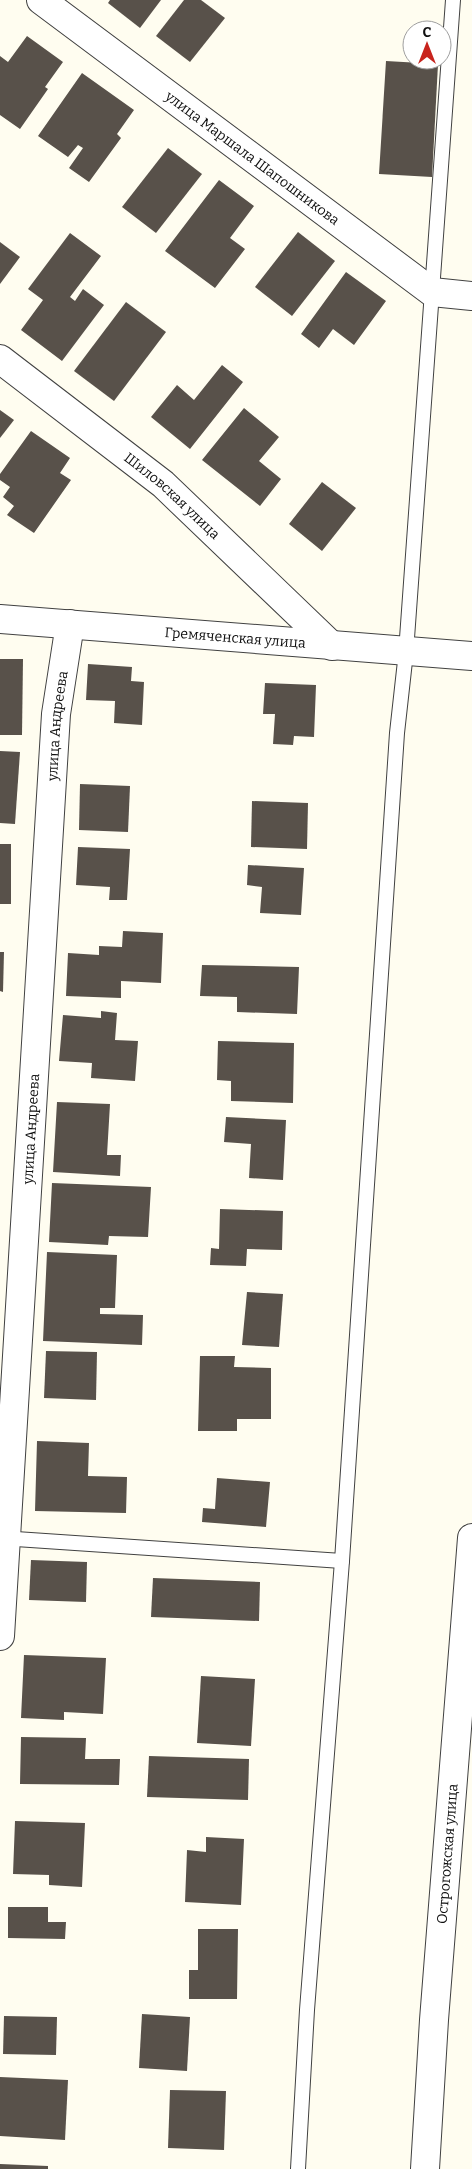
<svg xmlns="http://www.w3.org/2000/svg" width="472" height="2169" font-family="Bitter,serif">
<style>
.building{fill:#58514a}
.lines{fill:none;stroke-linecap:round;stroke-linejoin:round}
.service-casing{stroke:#414141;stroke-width:16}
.minor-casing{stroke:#414141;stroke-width:30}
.tertiary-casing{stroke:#414141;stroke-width:30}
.service{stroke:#fff;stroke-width:14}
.minor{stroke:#fff;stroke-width:28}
.tertiary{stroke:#fff;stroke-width:28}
.labels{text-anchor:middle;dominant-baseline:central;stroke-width:5;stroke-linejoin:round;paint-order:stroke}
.street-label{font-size:14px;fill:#0e0e0e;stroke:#fff}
</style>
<rect width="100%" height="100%" fill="#fffdf0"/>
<g class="building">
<path d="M110,0H161L140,28L108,3Z"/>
<path d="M184,0H201L225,18L190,62L156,36Z"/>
<path d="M27,36L63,62L45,87L48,89L20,129L0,115V56L8,62Z"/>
<path d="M386,61L438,64L432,177L379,174Z"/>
<path d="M82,73L134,110L117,134L121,138L89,182L69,168L83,148L78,145L68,157L38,136Z"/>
<path d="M168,148L202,174L156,233L122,207Z"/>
<path d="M219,180L254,206L230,238L245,249L215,288L165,251Z"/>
<path d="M298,232L335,261L292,316L255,287Z"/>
<path d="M70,233L101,256L70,297L75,301L83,289L104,305L62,361L21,330L43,300L28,289Z"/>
<path d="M0,242L20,257L0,284Z"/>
<path d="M346,272L386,301L354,345L333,329L319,348L301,334Z"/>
<path d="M126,302L166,332L114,401L74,371Z"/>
<path d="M222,365L243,382L190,449L151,417L177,385L194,400Z"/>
<path d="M244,408L279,437L259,461L281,479L260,506L202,460Z"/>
<path d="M0,410L14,420L0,438Z"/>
<path d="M31,431L70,458L60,473L71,480L34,533L7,515L14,506L3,497L10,487L0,480V474Z"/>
<path d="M322,482L356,508L322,551L289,524Z"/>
<path d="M0,659H23L22,735H0Z"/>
<path d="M88,664L132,667L131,681L144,682L142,725L114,723L115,701L86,700Z"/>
<path d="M265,683L316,685L314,737L294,736L293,745L273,744L275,714H263Z"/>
<path d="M0,751L20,752L15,824L0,823Z"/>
<path d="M80,784L130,786L128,832L79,830Z"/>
<path d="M252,801L308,803L307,849L251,847Z"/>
<rect x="0" y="844" width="11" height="60"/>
<path d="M78,847L130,849L127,900H109L110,887L76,885Z"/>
<path d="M248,865L304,868L301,915L260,913L262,887L247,885Z"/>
<path d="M123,931L163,933L161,983L121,981V998L66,996L68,953L99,955V946L122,947Z"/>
<path d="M0,952H4L3,992L0,991Z"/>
<path d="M202,965L299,967L297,1014L237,1012V997L200,996Z"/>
<path d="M101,1011L117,1013L115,1040L138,1041L135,1081L91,1078L92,1063L59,1061L63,1015L101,1018Z"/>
<path d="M218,1041L294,1043L293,1103L231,1101V1081L217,1080Z"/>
<path d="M57,1102L110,1104L107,1155H121L120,1176L53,1172Z"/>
<path d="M226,1117L286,1120L283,1180L249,1178L251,1144L224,1142Z"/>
<path d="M52,1183L151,1187L148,1237L109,1236L108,1245L49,1242Z"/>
<path d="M220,1209L283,1211L282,1250L247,1249L246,1266L210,1265L211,1248L219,1249Z"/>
<path d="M47,1252L117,1255L115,1308H100V1314L143,1315L142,1345L43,1341Z"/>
<path d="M247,1292L283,1294L279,1347L242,1345Z"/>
<path d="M46,1351L97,1352L96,1400L44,1398Z"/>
<path d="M200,1356H235L234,1367L271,1368V1419H237V1431H198Z"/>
<path d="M37,1441L89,1443L88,1476L127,1477L126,1513L35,1511Z"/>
<path d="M217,1478L270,1482L266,1527L202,1522L203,1508L215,1509Z"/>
<path d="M31,1560L87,1562L86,1602L29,1600Z"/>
<path d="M153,1578L260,1582L259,1621L151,1617Z"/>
<path d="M24,1655L106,1658L103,1714L64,1712V1720L21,1718Z"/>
<path d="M201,1676L255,1679L251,1746L197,1743Z"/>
<path d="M21,1737L86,1738L85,1759H120L119,1785L20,1784Z"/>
<path d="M149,1756L249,1759L248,1800L147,1797Z"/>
<path d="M15,1821L85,1823L82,1887L49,1885V1875L13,1874Z"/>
<path d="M206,1837L244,1839L241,1905L185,1902L187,1850L206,1852Z"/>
<path d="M8,1907H48V1922H66L65,1939L8,1938Z"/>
<path d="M198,1929H238L237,1999H189V1970H198Z"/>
<path d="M142,2014L190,2017L187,2071L139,2068Z"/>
<path d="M4,2016L57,2017L56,2055L3,2054Z"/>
<path d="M0,2077L68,2080L65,2140L0,2136Z"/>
<path d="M170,2090L226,2091L224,2150L168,2148Z"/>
<path d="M0,2164L48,2166V2169H0Z"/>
</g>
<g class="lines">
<g class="service-casing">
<g id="service">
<path d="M1,1538L342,1561"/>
<path d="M298,2169L307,2010L342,1561L397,733L406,652L453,0"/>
</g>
</g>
<g class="minor-casing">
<g id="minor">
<path id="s1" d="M41,0L432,292L472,296"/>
<path id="s2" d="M0,359L163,484L332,646"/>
<path id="s3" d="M0,619L472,656"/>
<path id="s4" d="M0,1636L56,714L70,624"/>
</g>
</g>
<g class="tertiary-casing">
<g id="tertiary">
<path id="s5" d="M425,2169L434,2020L472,1538"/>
</g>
</g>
<use href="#service" class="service"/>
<use href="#minor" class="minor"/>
<use href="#tertiary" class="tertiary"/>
</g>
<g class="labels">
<g class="street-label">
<text stroke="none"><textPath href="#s1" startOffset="264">улица Маршала Шапошникова</textPath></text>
<text stroke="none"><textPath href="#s2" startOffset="220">Шиловская улица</textPath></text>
<text stroke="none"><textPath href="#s3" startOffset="236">Гремяченская улица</textPath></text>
<text stroke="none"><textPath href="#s4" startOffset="912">улица Андреева</textPath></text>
<text stroke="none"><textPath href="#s4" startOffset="508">улица Андреева</textPath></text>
<text stroke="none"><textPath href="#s5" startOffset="316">Острогожская улица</textPath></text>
</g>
</g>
<g transform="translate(427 45)"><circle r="24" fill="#ffffff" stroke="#9f9f9f"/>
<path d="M0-4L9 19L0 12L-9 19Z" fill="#c8241d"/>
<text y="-8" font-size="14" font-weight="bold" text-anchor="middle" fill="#0e0e0e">С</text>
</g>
</svg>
